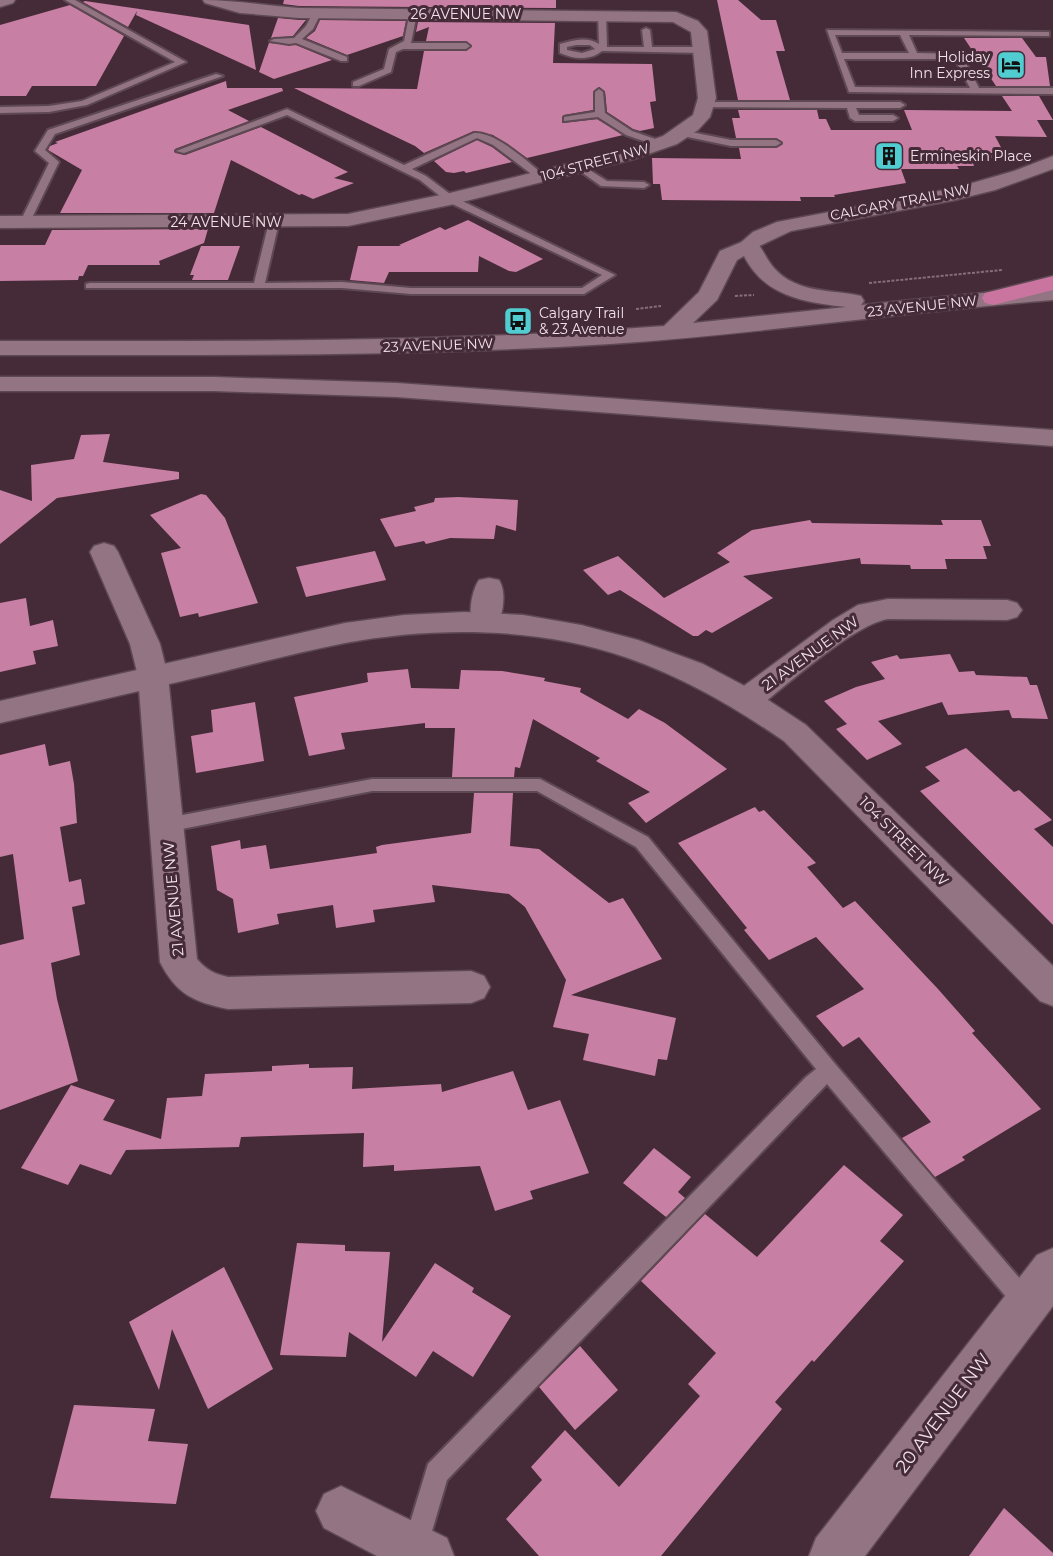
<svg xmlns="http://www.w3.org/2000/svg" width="1053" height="1556" font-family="Montserrat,sans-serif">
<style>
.building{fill:#c87fa4}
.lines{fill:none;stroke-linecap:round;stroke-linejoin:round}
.lane-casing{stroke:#5e4953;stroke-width:4}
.street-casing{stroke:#5e4953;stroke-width:3}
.secondary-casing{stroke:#5e4953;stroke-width:3}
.highway-casing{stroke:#5e4953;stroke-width:3}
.path{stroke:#846e78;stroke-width:2;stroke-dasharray:3 1.5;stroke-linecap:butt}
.lane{fill:#937483;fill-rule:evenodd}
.street{fill:#937483;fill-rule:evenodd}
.secondary{fill:#937483;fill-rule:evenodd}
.highway{fill:#ca74a0;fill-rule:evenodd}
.labels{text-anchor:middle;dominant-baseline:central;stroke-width:6;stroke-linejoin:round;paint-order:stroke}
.far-street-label{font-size:14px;fill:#f2e1e8;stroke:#452b38}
.far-poi-label{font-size:14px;fill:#f2e1e8;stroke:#452b38;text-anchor:start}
.street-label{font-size:15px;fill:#f2e1e8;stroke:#452b38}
.near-street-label{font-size:18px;fill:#f2e1e8;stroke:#452b38}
</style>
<rect width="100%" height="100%" fill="#452b38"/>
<g class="building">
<path d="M284,0H556V8L299,6L283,4Z"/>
<path d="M717,0H738L761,20H776L785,51H776L790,100H738Z"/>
<path d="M85,1L249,25L256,70L136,15L137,11L128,27L83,2Z"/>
<path d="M70,5L124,36L96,86H32L26,96H0V25Z"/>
<path d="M278,18L299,20H306L293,36L271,38Z"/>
<path d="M320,20L406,21L403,36L347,55L306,38L315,31Z"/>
<path d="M418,22L555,23L553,63L652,64L656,101L650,102L654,128L640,131L633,129L607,112L605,92L599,87L593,92V110L564,115L562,123L597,119L623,135L527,158L493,135L474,131L424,153L415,146L294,88L417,89L424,51H466L472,46L466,41H426L429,27L416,32Z"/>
<path d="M964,38H1022L1036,57H1046L1050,86H996Z"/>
<path d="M269,43L296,45L332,60L274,79L259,72Z"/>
<path d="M226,81L227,88H282L283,91L228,110L249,121L175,149L174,152L185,155L261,127L348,172L334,178L354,183L313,199L302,194L299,195L231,160L214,213H60L82,170L48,150L50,146L58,143L55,142Z"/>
<path d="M1002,96H1039L1053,120H1037L1047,137L995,136L1004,153H990L993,158H980L982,163H973L974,166H957L959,169H901L906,183L834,195L835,197H800L801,201L662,200L660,184H653L652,158L741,159L739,148H776L783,144L776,138H736L732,118H740L738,110H817L819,119H826L831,130H912L904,110L1012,111Z"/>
<path d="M477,140L492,147L512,162L466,173L464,171L454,173L446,172L434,161Z"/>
<path d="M468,220L543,259L516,272L509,271L479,256L478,272H389L384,283L350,280L358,246H401L399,245L440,227L445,230Z"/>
<path d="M208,229L204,243L159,261L160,265H88L83,276H79L78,280L0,281V245H45L52,230Z"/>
<path d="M201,246H240L228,280H192L194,275H190Z"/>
<path d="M110,434L103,462L179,472V479L57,498L0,544V490L32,501L31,465L74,459L81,435Z"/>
<path d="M201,494L206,495L225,518L258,603L199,617L198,613L180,617L161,553L181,548L150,515Z"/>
<path d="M458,497L518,500L516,531L496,525L494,539L450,538L426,544L424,541L395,547L380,519L416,511L414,507L434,502L435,498Z"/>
<path d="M810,520L812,523L943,525L941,520H981L991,546H983L987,559H945L947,569H911L910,565L861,564L860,558L743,576L773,598L712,633L706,630L698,636H693L620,590L608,595L583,570L618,556L664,598L730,562L717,553L752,530Z"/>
<path d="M375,551L386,580L306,597L296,567Z"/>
<path d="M26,598L30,626L53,620L58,646L33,651L36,664L0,672V603Z"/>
<path d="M950,654L959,672L974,671L976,675L1027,677L1030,685H1037L1048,719L1012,718L1009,710L948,715L942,702L878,721L902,744L867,760L836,729L847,724L824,701L856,687L885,679L871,662L897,655L900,659Z"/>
<path d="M408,669L411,688L459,689L461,670L502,671L545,678L544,681L581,688L580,692L628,719L639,709L665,723L727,769L646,823L628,803L650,792L596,761L600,758L533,719L520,768L515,767L514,777H452L455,728H425V723L341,733L345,749L309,756L294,697L368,682L367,673Z"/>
<path d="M255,702L264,761L196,773L191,736L213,732L211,710Z"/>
<path d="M45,744L49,766L70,761L74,784L77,823L60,827L69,882L81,879L85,904L72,907L80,955L51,963L57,999L78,1081L0,1110V945L24,939L13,854L0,857V755Z"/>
<path d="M966,748L1014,792L1019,790L1052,820L1034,829L1053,847V925L920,791L940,781L925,767Z"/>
<path d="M474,793H513L510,846L539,849L609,903L623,898L662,959L571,995L676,1018L667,1060L658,1059L655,1076L583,1060L589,1034L553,1027L566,980L525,907L509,894L432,885L435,902L373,910L375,922L336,928L333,905L277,914L279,924L238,933L233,899L217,890L211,846L240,840L241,849L266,845L270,869L377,853L376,847L382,845L471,833Z"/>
<path d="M755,807L759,812L764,810L816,863L807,867L843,908L855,901L938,989L975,1031L972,1033L1041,1109L962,1157L965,1160L935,1177L902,1138L931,1122L859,1037L843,1047L816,1016L864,989L816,937L769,960L744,930L747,928L678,843Z"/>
<path d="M309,1064V1068L353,1067L352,1089L441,1084L442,1092L513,1071L528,1110L560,1100L589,1173L530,1191L533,1199L495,1211L480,1166L394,1171V1165L363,1167L364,1133L241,1137L239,1147L126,1150L111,1175L80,1164L68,1185L21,1168L71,1085L115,1100L103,1120L161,1139L167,1098L202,1096L205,1074L272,1071V1066Z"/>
<path d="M654,1148L691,1177L678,1192L685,1198L666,1217L623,1183Z"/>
<path d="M844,1165L903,1215L880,1241L904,1261L814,1362L812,1360L775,1402L782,1409L661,1556H539L506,1519L542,1480L531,1467L565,1430L619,1487L700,1396L688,1384L716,1353L641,1281L705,1214L757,1257Z"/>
<path d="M297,1243L345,1245V1251L390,1252L382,1342L435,1263L474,1288L472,1292L511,1316L473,1377L433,1351L416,1377L349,1332L346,1357L280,1355Z"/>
<path d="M224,1267L273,1369L208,1409L172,1329L159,1390L129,1322Z"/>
<path d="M580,1346L618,1390L575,1430L539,1387Z"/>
<path d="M74,1405L155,1409L148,1441L188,1444L176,1504L50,1498Z"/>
<path d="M1004,1508L1053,1553V1556H969Z"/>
</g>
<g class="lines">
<g class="lane-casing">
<g id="lane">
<path d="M65,0H75L186,62L87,105L49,112L0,113V107L49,106L82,101L175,62Z"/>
<path d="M314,11L321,13L313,29L302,39L347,57V61H341L296,43L289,44L270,41L274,39L294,38L306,26Z"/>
<path d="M410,11L417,13L411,43H466L470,46L466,49H403L396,52L391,72L359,86H353V82L384,69L389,49L404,41Z"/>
<path d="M602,13L606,15L607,47H644L642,30L646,28L650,30L652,47H702L706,50L702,53L602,51C589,61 574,59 560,53V44C573,40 587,36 599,44L598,15ZM576,45H590L595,49L582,53L567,50V47Z"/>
<path d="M827,30L1049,32V36H1046L909,35L917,53L961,54L979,88H1053V94L849,92ZM835,35H900L909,53H842ZM844,59H955L970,88L855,87Z"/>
<path d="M216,74L223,76L55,134L45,150L59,162L30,222L21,224L20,222L49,163L35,151L48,130Z"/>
<path d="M599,89L603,92L605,113L632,131L664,142V146H658L626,135L598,117L564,121V117L595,112V92Z"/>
<path d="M706,102H900L905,105L900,108H856L859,115H893L898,118L893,121H855L850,118L847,108L703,107L701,105Z"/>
<path d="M287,109L404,165L474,133C495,131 528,162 544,175V179H538L493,145L477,138L412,169L426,176L454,197L615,275L584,294H411L342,288H86V284L90,283H254L269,222L274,219L279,222L265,283L342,282L411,288H582L602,275L446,201L420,180L287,115L184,153L176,151Z"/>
<path d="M681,130L731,140H776L781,143L776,146H731L678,135V131Z"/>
<path d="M580,164L607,181L644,182L649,185L644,188L601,186L577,169V165Z"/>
<path d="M372,779H540L648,837L836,1065L1034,1295L1037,1303L1034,1311L1026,1314L1018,1311L827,1084L447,1480L425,1555H407L403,1546L428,1464L806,1077L816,1069L636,847L537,791H372L167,832L161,830L158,825L161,820L167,818Z"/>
</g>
</g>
<g class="street-casing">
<g id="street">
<path d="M203,0C235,0 267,6 299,8L676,12L698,21L707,31L716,98L710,117L698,130L677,144L634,159L450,205L348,226L0,228V216L348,214L450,193L620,151L663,136L693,115L698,98L691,32L673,22L299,18L240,13L205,3Z"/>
<path d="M1053,156V169L995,190L955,200L791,231L749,251L742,249L738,245L753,232L777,222L955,188L1014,171Z"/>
<path d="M104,543L114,546L118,552L160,644L168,676L197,959C206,970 215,974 228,977L471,971L484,976L490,987L484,998L471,1003L228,1009C194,1002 176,994 160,962L138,676L130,644L90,552L94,546Z"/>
<path d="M489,578L499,580C507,592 503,617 495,629L485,632L475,629C467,617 471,592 479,580Z"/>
<path d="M888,599L1007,600L1017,603L1022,610L1017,617L1007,620L888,619C855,624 788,684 759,707L748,710L737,707L732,699L737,691L833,620L858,605Z"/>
<path d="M341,1486L447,1538L454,1556H377L324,1528L316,1511L324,1494Z"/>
</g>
</g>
<g class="secondary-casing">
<g id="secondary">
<path d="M0,0H15L13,3L0,7Z"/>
<path d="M749,239L756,241C763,250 767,260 774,268C797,294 831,289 861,296L864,301L861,305L1053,286V300C905,312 758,334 610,344C407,357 203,355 0,355V341C221,341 443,343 664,326L699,292L720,251ZM744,256C765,297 805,302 846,307L693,323L717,300L737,260Z"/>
<path d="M0,377H214L397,383L1053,430V446L397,397L214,391H0Z"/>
<path d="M464,612L523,615L581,625L638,640L703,664L756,692L806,725L1053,966V1006L1040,1001L784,741C734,707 685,678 628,658C539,627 437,626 345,643C304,651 262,662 221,672C148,689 74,706 0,723V701L345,623L404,615Z"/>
<path d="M1053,1248V1306L865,1556H809L816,1538L1037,1255Z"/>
</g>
</g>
<g class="highway-casing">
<path id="highway" d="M1053,276V290L993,305L985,303L982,298L985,293Z"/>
</g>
<g class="path">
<path d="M869,283L1002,270"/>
<path d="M735,296L754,295"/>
<path d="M636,309L661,306"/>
</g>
<use href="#lane" class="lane"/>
<use href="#street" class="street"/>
<use href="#secondary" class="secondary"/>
<use href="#highway" class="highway"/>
</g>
<defs>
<g id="hotel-square" transform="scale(1.5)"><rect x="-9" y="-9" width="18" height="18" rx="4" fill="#51ccd1" stroke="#452b38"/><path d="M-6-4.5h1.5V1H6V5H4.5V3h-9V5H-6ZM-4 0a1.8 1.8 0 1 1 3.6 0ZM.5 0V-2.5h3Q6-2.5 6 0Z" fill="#111"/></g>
<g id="building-square" transform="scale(1.5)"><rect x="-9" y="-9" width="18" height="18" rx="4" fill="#51ccd1" stroke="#452b38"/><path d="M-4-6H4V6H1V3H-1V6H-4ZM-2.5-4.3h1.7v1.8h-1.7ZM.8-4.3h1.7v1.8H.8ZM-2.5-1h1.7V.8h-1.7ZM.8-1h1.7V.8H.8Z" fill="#111"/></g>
<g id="bus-square" transform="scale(1.5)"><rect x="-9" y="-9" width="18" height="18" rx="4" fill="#51ccd1" stroke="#452b38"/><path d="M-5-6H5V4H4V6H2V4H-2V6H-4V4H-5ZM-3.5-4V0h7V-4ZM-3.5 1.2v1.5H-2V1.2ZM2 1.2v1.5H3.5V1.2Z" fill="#111"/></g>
</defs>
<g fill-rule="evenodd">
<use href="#hotel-square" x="1011" y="65"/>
<use href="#building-square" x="889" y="156"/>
<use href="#bus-square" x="518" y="321"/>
</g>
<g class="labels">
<g class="far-street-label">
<text x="466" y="14">26 AVENUE NW</text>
<text transform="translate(595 162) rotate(-15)">104 STREET NW</text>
<text transform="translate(900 202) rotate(-11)">CALGARY TRAIL NW</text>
<text x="226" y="222">24 AVENUE NW</text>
<text transform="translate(922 306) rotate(-6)">23 AVENUE NW</text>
<text transform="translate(438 345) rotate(-2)">23 AVENUE NW</text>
</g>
<g class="far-poi-label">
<text x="990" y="57" text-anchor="end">Holiday<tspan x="990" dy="16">Inn Express</tspan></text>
<text x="910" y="156">Ermineskin Place</text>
<text x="539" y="313">Calgary Trail<tspan x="539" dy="16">&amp; 23 Avenue</tspan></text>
</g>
<g class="street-label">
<text transform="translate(810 653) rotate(-36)">21 AVENUE NW</text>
<text transform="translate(904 841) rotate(45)">104 STREET NW</text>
<text transform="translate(173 899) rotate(-95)">21 AVENUE NW</text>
</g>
<g class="near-street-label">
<text transform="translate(943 1413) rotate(-53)">20 AVENUE NW</text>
</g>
</g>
</svg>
